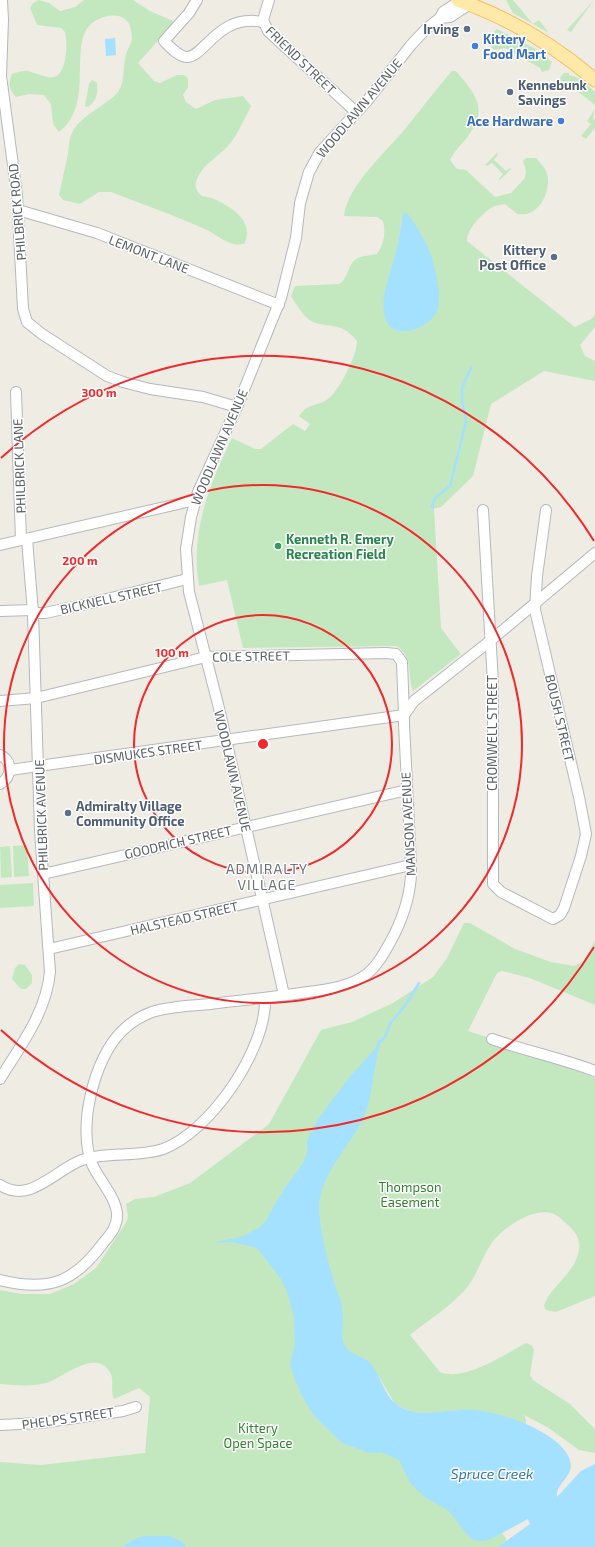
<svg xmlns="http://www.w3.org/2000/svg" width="595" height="1547" font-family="'Exo 2',sans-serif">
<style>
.green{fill:#c3e8bf;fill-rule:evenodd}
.water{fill:#a4e0ff}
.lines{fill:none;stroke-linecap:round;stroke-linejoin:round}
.stream{stroke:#a4e0ff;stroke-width:2.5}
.minor-casing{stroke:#b5b8bc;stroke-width:12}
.major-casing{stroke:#f8bb54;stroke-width:15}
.minor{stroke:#fff;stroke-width:10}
.major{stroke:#ffe9a9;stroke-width:13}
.ring{fill:none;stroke:#f2282b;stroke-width:2}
.service-dot{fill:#5c6f8a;stroke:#fff;stroke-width:1.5}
.shop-dot{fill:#3f7fe0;stroke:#fff;stroke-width:1.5}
.leisure-dot{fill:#2e9e5b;stroke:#fff;stroke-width:1.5}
.labels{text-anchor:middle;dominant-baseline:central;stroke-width:3;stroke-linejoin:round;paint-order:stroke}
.service-label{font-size:13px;font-weight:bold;fill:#4e5e75;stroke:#fff;text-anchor:end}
.shop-label{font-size:13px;font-weight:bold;fill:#366cbe;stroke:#fff;text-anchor:start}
.street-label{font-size:13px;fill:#5c6166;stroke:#fff}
.leisure-label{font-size:13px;font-weight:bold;fill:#27864d;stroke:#fff;text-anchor:start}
.park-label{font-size:13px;fill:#338230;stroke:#fff}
.neighbourhood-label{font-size:14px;letter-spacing:1px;fill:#6d7378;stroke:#fff}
.water-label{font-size:14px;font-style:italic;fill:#3777a4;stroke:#fff}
.centre{fill:#f2282b;stroke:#fff;stroke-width:2}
.ring-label{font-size:12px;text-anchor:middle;font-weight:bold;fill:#f2282b;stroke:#fff;stroke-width:3;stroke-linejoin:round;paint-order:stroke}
</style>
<rect width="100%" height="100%" fill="#efece4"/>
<g class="green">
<path d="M39,0L49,3L60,11L75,7L84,0H133L150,11L173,21L174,23L138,63L154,81L160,83L177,75H184L188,78V87L183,95L186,102L196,109L215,100L243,96L251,106C244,120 238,134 228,146C217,158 201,165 196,182C195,187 197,193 202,196C205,197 210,197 214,199C232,207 254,221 245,243C233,249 220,237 209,231C177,216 144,205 111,192H99L80,204L63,200L59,195C62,181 65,168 68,154C69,147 69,139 72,133C79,116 106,106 117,93C126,83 122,67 126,55C127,49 132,44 132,38C132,32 130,22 125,19C118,14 107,15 99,19C62,34 99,102 59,132L53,124L51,104L44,95L29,94L16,97C9,89 8,84 12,74C16,73 23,70 27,71C43,74 57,87 64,64C67,53 67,44 65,32L61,28L37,25L30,8L33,3Z"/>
<path d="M506,0H513L533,24L539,20L549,33L513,13Z"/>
<path d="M594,0L571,32L567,30Z"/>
<path d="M497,29L545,54L550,61H552L549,70L542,72L540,68L505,48L494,50L485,40Z"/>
<path d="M452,71H456C478,97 489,110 465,140C459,147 454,152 450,160L457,169L466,170L495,197L511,193L525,178L526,171L523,161L526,158H536C539,162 544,166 546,171C552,185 544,207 530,213C526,215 521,214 517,214L505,204C501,205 496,205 493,207C482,213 467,229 467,241L575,327L591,319L595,315V327L580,345L585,356L595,361V381L544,371L491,404L473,476L441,507L428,510L434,509L441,628L461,654L413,691C407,676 414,655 396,646L243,648L227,580L199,586C190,533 209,485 232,438L255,449H261L293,424L305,431L310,424L299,416C309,403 313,407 325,401C338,394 357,356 357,341C340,321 333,329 313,322C304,318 296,304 291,296L295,286L339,284C349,279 347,263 358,258C363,256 371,255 377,254C384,244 386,233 383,221L377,217L344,216C347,186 386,152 405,129C421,110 435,90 452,71ZM403,213C427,240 432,255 438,290L397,251Z"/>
<path d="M564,73H569V75L579,78L595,92V105L571,86L566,87L561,83L560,78Z"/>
<path d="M92,80L97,83C98,94 97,100 88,107L85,106L89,84Z"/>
<path d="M595,109L593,118L595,120V128L586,139L581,136L591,124L587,121Z"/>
<path d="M497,153L498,155L494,160L506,171L510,168L511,169L500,180L499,179L503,174L492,163L487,166L485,165Z"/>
<path d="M27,845L29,876L14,877L13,846Z"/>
<path d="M10,846L12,877L1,878L0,847Z"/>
<path d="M33,883L34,906L0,908V885Z"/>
<path d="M464,923H470L515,949L551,962L574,966L584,961L595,940V1005L530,978L502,971L497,973L468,1031L525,1049L595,1078V1296L556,1312L546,1310L544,1306C548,1289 573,1275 578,1254C582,1241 577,1234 568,1225C564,1222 559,1216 554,1214C534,1206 505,1227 493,1241C482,1256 476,1280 462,1293C447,1309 427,1321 410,1335L440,1372C464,1382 504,1355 526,1343L531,1345L534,1349L530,1375L533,1380L570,1404L595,1429V1453L579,1450L547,1427L524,1415L526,1420V1425L514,1420L483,1412L462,1410L435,1414L412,1412L395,1404L376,1372L354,1360L506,1538L507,1547H0V1462L41,1465L145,1453L150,1397L139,1388L114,1399C110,1391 114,1382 111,1374C97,1346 63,1378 46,1383C31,1387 15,1385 0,1384V1290L21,1294H50L74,1284L96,1268L127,1221L128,1216L126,1204L135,1199L154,1197L190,1183L269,1124L321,1030L352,1022L393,1003L433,977L447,958Z"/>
<path d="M19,964L25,965L32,975V983L26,989H21L12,979L15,968Z"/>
</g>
<g class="water">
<path d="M115,38L116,55L106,56L105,39Z"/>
<path d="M403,213L408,214C415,225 423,236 428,248C434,260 443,299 437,311C429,329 392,343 385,317C379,297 392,271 396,252C399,239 401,226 403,213Z"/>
<path d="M379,1039L381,1041C373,1066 373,1100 362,1121C349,1145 326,1170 320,1197C315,1216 332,1280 340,1299C346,1314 339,1337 345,1346C350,1355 364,1356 371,1364C381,1376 385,1398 399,1406C418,1418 440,1411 461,1410C490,1408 552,1428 567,1454C580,1476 555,1481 557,1497L581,1471L595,1464V1547H498L530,1524L528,1519L491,1539L482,1541L473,1540L466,1533L448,1510L426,1498L411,1484L399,1460L381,1452L370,1453L342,1443L314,1416L302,1396L295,1379L290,1365L295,1344L294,1317L287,1291L281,1279L257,1248L233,1242L212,1243L241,1237L259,1228L265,1222L284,1189L302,1165L307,1153V1141L318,1119L349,1078L375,1049Z"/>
<path d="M169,1536L183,1542L185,1547H123C138,1533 150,1536 169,1536Z"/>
</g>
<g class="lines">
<g class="stream">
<path d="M433,508L432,505L435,498L450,486L466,422L462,401V388L471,368"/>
<path d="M380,1042L385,1037L390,1024L407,1003L419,983"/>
</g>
<g class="minor-casing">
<g id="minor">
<path d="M2,0L3,20L1,76L17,195L23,309L27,322L42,334L107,376L123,382L150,389L203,397L237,407"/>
<path d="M197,0L189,13L164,41C170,47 178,56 186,57C204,59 217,13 263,22"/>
<path d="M269,0L263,20L268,31L356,112"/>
<path d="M440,18L450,17L470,4"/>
<path d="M18,210L97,233L279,305"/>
<path d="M16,392L21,540"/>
<path d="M483,510L493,683V884L501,892L553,919L560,915L564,908L581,856L586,834L579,797L535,610L537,576L546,510"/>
<path d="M0,545L195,500"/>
<path d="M0,611L33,610"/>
<path d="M33,613H45L87,604L187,579"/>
<path d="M0,701L36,698L206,657L386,653L396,654L402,662L404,715L10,770"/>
<path d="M0,755C13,761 12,777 0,784"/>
<path d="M43,874L407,790"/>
<path d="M49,949L411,865"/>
<path d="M284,995L218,704L189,592L186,549L191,517L198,492L237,407L281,298L296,238L300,203L309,172L320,152L367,101L411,45L426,29L440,18L443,12L460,1"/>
<path d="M492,1039C526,1051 561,1058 595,1071"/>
<path d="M0,1079C21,1045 46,1013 50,972L40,831L33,613L27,539"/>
<path d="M0,1185C30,1205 56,1169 82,1160C108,1151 136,1158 163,1149C210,1132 267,1049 265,998"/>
<path d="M0,1280C49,1292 74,1283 104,1242C111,1234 118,1225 117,1213C115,1196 99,1180 92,1164C77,1128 94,1058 122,1031C130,1023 141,1016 152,1012C171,1006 191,1006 210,1004C243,1000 276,997 308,992C329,989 349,987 367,974C379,964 387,948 394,935C405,913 412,890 411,865L404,724V715L414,701L490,641L595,553"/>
<path d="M0,1425L40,1423L123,1411L136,1407"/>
</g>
</g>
<g class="major-casing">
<path id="major" d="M458,0C507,17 555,46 595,80"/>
</g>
<use href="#minor" class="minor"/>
<use href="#major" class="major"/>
</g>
<g class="ring">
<circle cx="263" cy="744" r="129"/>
<circle cx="263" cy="744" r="259"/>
<path d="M594 947A388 388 0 0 1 1 1030M1 458A388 388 0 0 1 594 541"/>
</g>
<g class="service-dot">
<circle cx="467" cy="29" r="4"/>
<circle cx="510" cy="92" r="4"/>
<circle cx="554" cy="257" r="4"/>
<circle cx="68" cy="813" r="4"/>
</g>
<g class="shop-dot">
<circle cx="475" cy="46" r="4"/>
<circle cx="561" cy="121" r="4"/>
</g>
<circle class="leisure-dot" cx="278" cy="546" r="4"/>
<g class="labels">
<g class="service-label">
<text x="459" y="29">Irving</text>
<text x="518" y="85" text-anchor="start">Kennebunk<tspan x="518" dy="15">Savings</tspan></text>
<text x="546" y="250">Kittery<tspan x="546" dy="15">Post Office</tspan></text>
<text x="76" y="806" text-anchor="start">Admiralty Village<tspan x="76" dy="15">Community Office</tspan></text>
</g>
<g class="shop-label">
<text x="483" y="39">Kittery<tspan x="483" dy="15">Food Mart</tspan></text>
<text x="553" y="121" text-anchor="end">Ace Hardware</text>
</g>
<g class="street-label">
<text transform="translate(301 60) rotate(44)">FRIEND STREET</text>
<text transform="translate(359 108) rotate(-50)">WOODLAWN AVENUE</text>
<text transform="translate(17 212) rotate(-95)">PHILBRICK ROAD</text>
<text transform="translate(149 254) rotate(21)">LEMONT LANE</text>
<text transform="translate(219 447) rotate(-67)">WOODLAWN AVENUE</text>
<text transform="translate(19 466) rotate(-92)">PHILBRICK LANE</text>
<text transform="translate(111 598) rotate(-13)">BICKNELL STREET</text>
<text transform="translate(251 656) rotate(-1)">COLE STREET</text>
<text transform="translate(560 718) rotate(77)">BOUSH STREET</text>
<text transform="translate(492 733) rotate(-90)">CROMWELL STREET</text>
<text transform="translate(148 752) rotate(-8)">DISMUKES STREET</text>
<text transform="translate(233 771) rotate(77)">WOODLAWN AVENUE</text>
<text transform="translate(41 815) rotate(-92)">PHILBRICK AVENUE</text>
<text transform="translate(408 824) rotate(-93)">MANSON AVENUE</text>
<text transform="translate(178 842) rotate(-13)">GOODRICH STREET</text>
<text transform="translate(184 918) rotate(-13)">HALSTEAD STREET</text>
<text transform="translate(68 1418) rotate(-8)">PHELPS STREET</text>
</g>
<g class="leisure-label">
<text x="286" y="539">Kenneth R. Emery<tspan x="286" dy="15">Recreation Field</tspan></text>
</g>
<g class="park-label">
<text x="410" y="1187">Thompson<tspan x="410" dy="15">Easement</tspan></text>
<text x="258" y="1428">Kittery<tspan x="258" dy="15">Open Space</tspan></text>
</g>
<g class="neighbourhood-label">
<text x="267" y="868">ADMIRALTY<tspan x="267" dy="16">VILLAGE</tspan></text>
</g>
<g class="water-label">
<text x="492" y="1473">Spruce Creek</text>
</g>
</g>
<circle cx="263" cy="744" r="6" class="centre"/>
<g class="ring-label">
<text x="99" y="397">300 m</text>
<text x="80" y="565">200 m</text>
<text x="172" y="657">100 m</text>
</g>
</svg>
